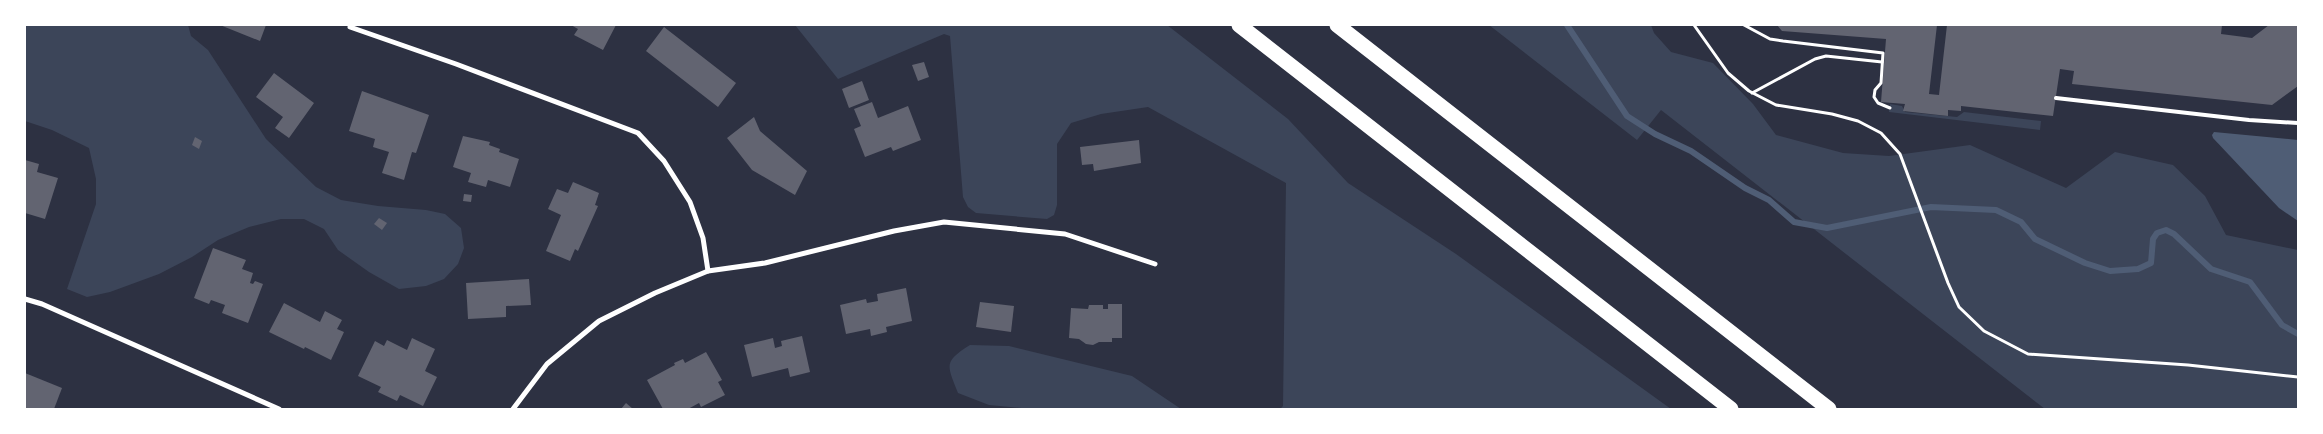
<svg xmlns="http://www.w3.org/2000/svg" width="2323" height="434" font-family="'Nunito Sans',sans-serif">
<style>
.green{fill:#3c4559}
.water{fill:#4f5d75}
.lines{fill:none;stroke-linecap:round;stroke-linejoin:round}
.stream{stroke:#4f5d75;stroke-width:6}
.building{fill:#626471}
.path{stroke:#fff;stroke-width:3}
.service{stroke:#fff;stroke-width:4}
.minor{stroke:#fff;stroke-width:5}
.motorway{stroke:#fff;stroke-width:15}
</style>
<rect width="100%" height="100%" fill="#2d3142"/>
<g class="green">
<path d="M25,25H188L191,36L208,50L266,139L316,187L341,200L378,206L426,210L445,214L461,228L464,248L458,264L444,279L426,286L399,289L369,272L338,250L324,229L304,219H281L249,227L218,240L192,257L159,274L110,292L87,297L67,289L96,204V179L89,148L52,130L25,121Z"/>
<path d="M795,25H1167L1288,119L1348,183L1456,254L1671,409H1280L1283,406L1286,183L1148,107L1101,114L1071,123L1057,144V205L1054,215L1047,219L976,213L968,207L963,197L950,36L944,34L838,79Z"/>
<path d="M1489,25H1651L1654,33L1671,52L1713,63L1753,104L1776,135L1843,153L1889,156L1970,145L2066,188L2115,152L2173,165L2205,196L2226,235L2298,250V409H2045L1661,110L1637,140Z"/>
<path d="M1890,104L1902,106L1905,112L1957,117L1964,112L2041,121L2040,130L1889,112Z"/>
<path d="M970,345L1009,346L1132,376L1181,409H1033L989,405L958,393C947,365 943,362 970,345Z"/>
</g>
<path class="water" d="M2214,132L2298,140V221L2279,208L2213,138L2212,135Z"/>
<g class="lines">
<path class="stream" d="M1567,25L1627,116L1655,134L1691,151L1745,188L1769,200L1794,222L1827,228L1931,207L1996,210L2021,222L2035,239L2085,263L2110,271L2138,269L2151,263L2153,239L2157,233L2166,230L2174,234L2211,269L2250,282L2282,325L2298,334"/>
</g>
<g class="building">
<path d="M220,25H266L260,41Z"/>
<path d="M571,25H616L603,50L574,35L578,29Z"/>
<path d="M1777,25H1937L1929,94L1939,95L1947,25H2222L2221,34L2252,38L2269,25H2298V86L2272,105L2072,84L2074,71L2060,69L2053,116L1961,106V111L1948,110V116L1903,111L1905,104L1881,102L1886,39L1782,31Z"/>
<path d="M664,27L736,83L718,107L646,51Z"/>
<path d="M924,62L929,77L918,81L912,65Z"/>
<path d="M274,73L314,103L289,138L275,128L283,117L256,97Z"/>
<path d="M862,81L869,100L849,108L842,89Z"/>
<path d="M362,91L429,115L416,153L412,152L404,180L382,173L389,152L373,147L375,139L349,131Z"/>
<path d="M872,102L878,118L908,106L921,140L893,151L891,147L865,157L854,129L861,126L854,109Z"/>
<path d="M754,117L760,131L807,171L795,195L752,170L727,138Z"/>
<path d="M463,136L490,142L489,145L500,149L499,152L519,159L510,187L488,180L486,187L468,182L471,173L453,167Z"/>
<path d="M195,137L202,141L199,149L192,145Z"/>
<path d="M1139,140L1141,163L1094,171L1093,164L1082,165L1080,147Z"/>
<path d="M25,160L39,164L37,172L58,178L45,219L25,213Z"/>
<path d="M573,182L599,193L595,205L598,206L578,251L575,249L570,261L546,251L561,215L548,209L557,189L568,193Z"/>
<path d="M464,194L472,195L471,202L463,201Z"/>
<path d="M379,218L387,223L382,230L374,224Z"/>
<path d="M213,248L246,260L242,269L253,273L250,283L253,284L255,281L263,284L248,323L222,313L225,305L211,300L209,304L194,298Z"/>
<path d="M529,279L531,305L506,306V317L468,319L466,283Z"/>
<path d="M906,288L912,321L886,327L887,332L871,336L870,329L846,334L840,305L866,299L867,303L878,301L877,294Z"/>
<path d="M980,302L1014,306L1011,332L976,327Z"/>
<path d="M284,303L320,322L325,311L342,320L337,329L344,332L331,360L305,347L304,349L269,332Z"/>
<path d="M1108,304H1122V338H1112V342H1099L1093,345L1086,344L1079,339L1069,338L1071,308L1088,309L1089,305H1103V309H1108Z"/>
<path d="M802,336L810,372L790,377L788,368L752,377L744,345L773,338L775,348L782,346L781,341Z"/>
<path d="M412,338L435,349L425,371L437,377L423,406L400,395L397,401L378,392L381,387L358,376L375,341L384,346L387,340L407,350Z"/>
<path d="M706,352L722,380L718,382L725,395L701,407L699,403L688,409H663L647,380L675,365L674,363L683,359L685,363Z"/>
<path d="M25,373L62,388L54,409H25Z"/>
<path d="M626,403L633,409H621Z"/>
</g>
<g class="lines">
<g class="path">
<path d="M1694,25L1728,73L1749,91L1776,105L1832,114L1858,121L1881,133L1900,154L1948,283L1959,307L1984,331L2028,354L2188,365L2298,377"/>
<path d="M1744,25L1770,39L1783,41L1883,53L1881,83L1875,90L1874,97L1878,103L1890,108"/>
<path d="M1752,93L1815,59L1826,56L1882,62"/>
</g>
<path class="service" d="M2056,98L2249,120L2298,123"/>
<g class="minor">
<path d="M350,27L456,64L638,133L664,161L690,202L703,238L708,271"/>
<path d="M25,299L42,304L279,409"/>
<path d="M513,409L547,364L599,321L655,293L708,271L765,263L894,231L944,222L1065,234L1155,264"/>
</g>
<g class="motorway">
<path d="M1239,25L1731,409"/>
<path d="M1337,25L1829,409"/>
</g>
</g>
<rect width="2323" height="434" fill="none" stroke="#ffffff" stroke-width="52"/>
</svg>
